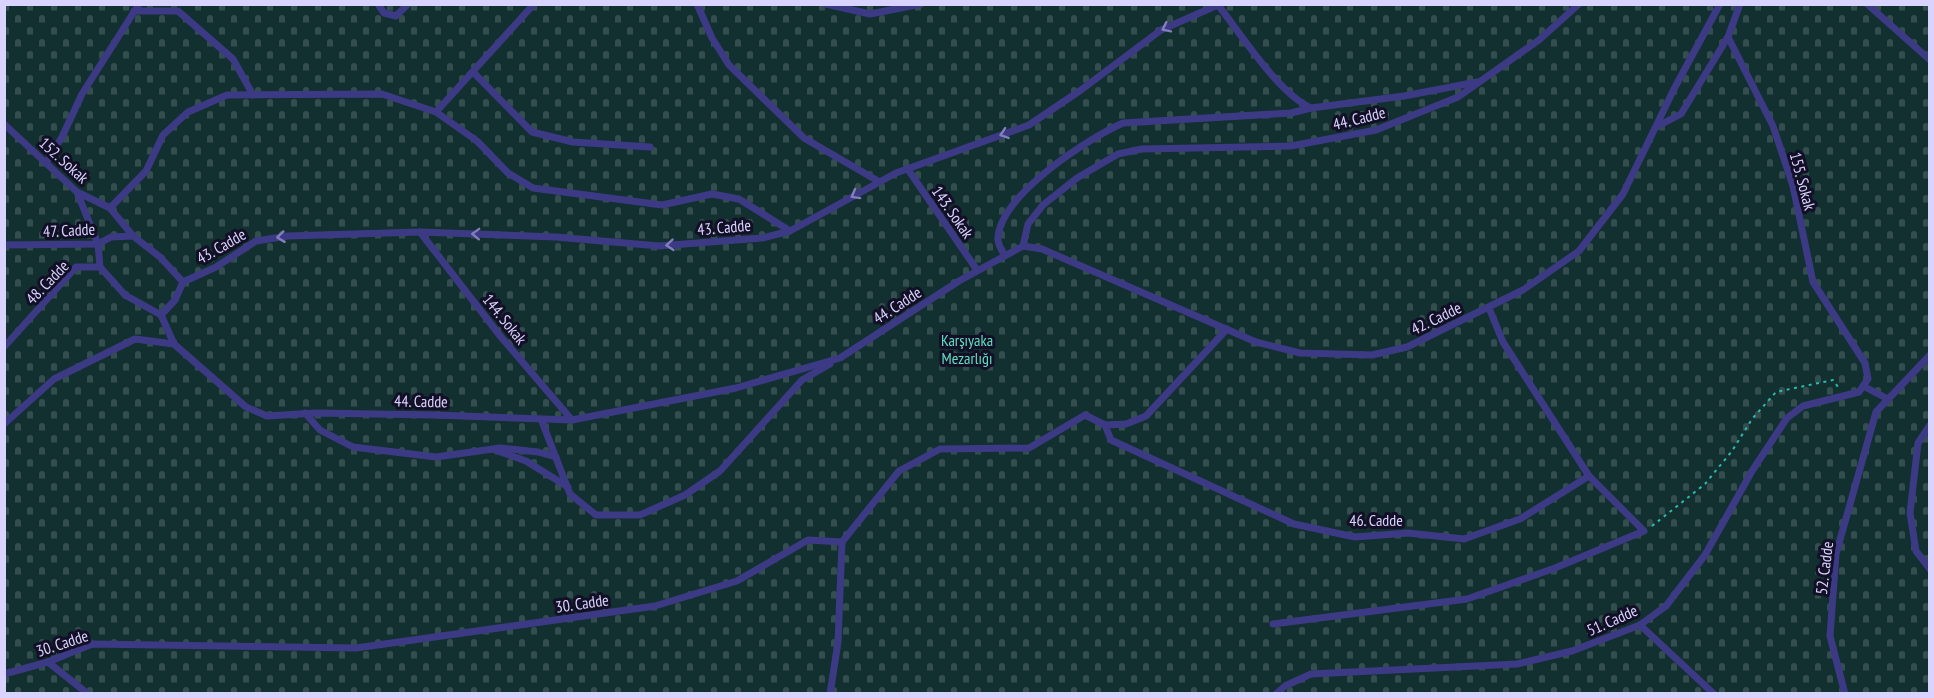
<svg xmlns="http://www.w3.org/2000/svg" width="1934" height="698" font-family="'PT Sans Narrow',sans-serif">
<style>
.cemetery{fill:url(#cemetery-stones)}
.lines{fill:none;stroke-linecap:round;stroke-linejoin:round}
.path{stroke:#2fb8b0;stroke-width:2;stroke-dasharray:3 4.5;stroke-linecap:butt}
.lane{stroke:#3d3a85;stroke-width:7}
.oneway{stroke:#837fbc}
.labels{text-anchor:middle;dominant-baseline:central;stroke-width:6;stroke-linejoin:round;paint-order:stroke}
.street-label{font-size:16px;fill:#d9d4ff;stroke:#130f26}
.park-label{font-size:16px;fill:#5fe0c0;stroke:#130f26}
</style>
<defs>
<pattern id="cemetery-stones" width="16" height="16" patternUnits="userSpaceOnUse" patternTransform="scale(1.5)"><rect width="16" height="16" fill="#12302f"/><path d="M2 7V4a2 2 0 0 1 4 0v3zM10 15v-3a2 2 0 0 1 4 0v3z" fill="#344d4e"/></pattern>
</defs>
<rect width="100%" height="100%" fill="#130f26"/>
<rect class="cemetery" x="5" y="5" width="1924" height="688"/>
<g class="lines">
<path class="path" d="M1652,526L1705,484L1732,451L1752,419L1776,392L1833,380L1838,387"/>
<g class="lane">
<path d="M378,4L384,13L396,16L408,4"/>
<path d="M697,4L712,38L729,65L804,138L878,181"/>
<path d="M826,4L870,14L921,4"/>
<path d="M1867,4L1930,60"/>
<path d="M1218,5C1241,34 1278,93 1311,108L1404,96L1477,82"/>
<path d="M134,11H178L233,59L253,95"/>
<path d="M473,72L532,132L573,142L650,147"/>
<path d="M436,112L534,4"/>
<path d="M4,124L77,192L110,208L133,236L160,257L183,282L216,267L256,241L288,236L420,232L556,237L659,246L762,238L790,231L896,173L1029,125L1081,90L1161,30L1220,4"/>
<path d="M1656,127L1681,114L1728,37"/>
<path d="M46,163L62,137L82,94L139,4"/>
<path d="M907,168L977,270"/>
<path d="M110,208L146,171L163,135L188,112L227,95L382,94L436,112L477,141L508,173L533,188L662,205L712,194L739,199L790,231"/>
<path d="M420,232L501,337L572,420"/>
<path d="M4,245L98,244L111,237L133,236"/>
<path d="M1023,246L1042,249L1256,342L1300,353L1372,355L1407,347L1523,290L1579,251L1623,194L1674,89L1720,4"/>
<path d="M1023,246L1028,224L1043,205L1077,178L1118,154L1142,149L1291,146L1376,130L1458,97L1539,40L1579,4"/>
<path d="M1004,254C1001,249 997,243 998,237C1002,194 1087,139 1123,123L1291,113L1311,108"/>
<path d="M100,267L125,295L161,315"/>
<path d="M183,282L175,300L161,315L174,344L246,407L267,416L316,413L435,415L572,420L736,388L840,358L959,281L1023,246"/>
<path d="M1227,329L1146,416L1126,424L1105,425L1111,440L1294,524L1355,537L1408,533L1464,539L1520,519L1589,476L1503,342L1489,308"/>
<path d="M4,347L76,267H100L98,244L77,192"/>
<path d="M1863,386L1888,399"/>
<path d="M305,413L320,430L353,447L436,457L500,448L538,452L556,457"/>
<path d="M541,419L570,494L596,515H640L685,495L720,471L802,380L830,364"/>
<path d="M4,424L54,379L135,339L174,344"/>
<path d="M1930,425L1918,443L1910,513L1916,551L1930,569"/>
<path d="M495,450L526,461L568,487"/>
<path d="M1273,624L1467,599L1555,568L1644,531L1589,476"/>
<path d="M1640,625L1714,694"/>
<path d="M48,662L88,694"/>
<path d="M4,674L48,662L92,644L356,648L655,606L737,581L808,540L842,542L899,471L940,449L1029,448L1085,415L1105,425"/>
<path d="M830,694L838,642L842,542"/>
<path d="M1276,694L1285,686L1311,674L1517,664L1572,651L1640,625L1666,606L1705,555L1752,471L1787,418L1803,406L1859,392L1868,379L1865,363L1813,282L1793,186L1773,126L1728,37L1740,4"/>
<path d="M1845,694L1830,636L1836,554L1876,412L1930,355"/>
</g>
</g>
<defs><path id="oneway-chevron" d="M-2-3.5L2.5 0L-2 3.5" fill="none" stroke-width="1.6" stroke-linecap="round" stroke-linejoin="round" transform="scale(1.5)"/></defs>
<g class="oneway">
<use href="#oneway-chevron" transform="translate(1166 28) rotate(154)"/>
<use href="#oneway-chevron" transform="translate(1004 134) rotate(161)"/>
<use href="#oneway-chevron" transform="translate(855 195) rotate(151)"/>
<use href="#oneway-chevron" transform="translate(476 234) rotate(-178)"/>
<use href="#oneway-chevron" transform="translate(281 237) rotate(173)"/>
<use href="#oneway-chevron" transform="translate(670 245) rotate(175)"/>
</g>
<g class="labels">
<g class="street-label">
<text transform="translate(1359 118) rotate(-14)">44. Cadde</text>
<text transform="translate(64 160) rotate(42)">152. Sokak</text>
<text transform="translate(1803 181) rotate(75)">155. Sokak</text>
<text transform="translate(953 212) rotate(55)">143. Sokak</text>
<text transform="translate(724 227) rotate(-5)">43. Cadde</text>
<text transform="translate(69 230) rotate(-3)">47. Cadde</text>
<text transform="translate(221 246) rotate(-30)">43. Cadde</text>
<text transform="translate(47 282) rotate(-46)">48. Cadde</text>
<text transform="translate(897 305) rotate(-33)">44. Cadde</text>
<text transform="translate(1436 318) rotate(-26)">42. Cadde</text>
<text transform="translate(505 319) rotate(51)">144. Sokak</text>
<text transform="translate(421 401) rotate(1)">44. Cadde</text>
<text x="1376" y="520">46. Cadde</text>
<text transform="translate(1824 568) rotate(-83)">52. Cadde</text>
<text transform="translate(582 603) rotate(-8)">30. Cadde</text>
<text transform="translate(1612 620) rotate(-24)">51. Cadde</text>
<text transform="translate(62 643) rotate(-18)">30. Cadde</text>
</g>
<g class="park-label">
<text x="967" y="340">Karşıyaka<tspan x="967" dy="18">Mezarlığı</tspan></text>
</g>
</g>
<rect width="1934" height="698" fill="none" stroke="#d9d4ff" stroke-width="12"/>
</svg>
